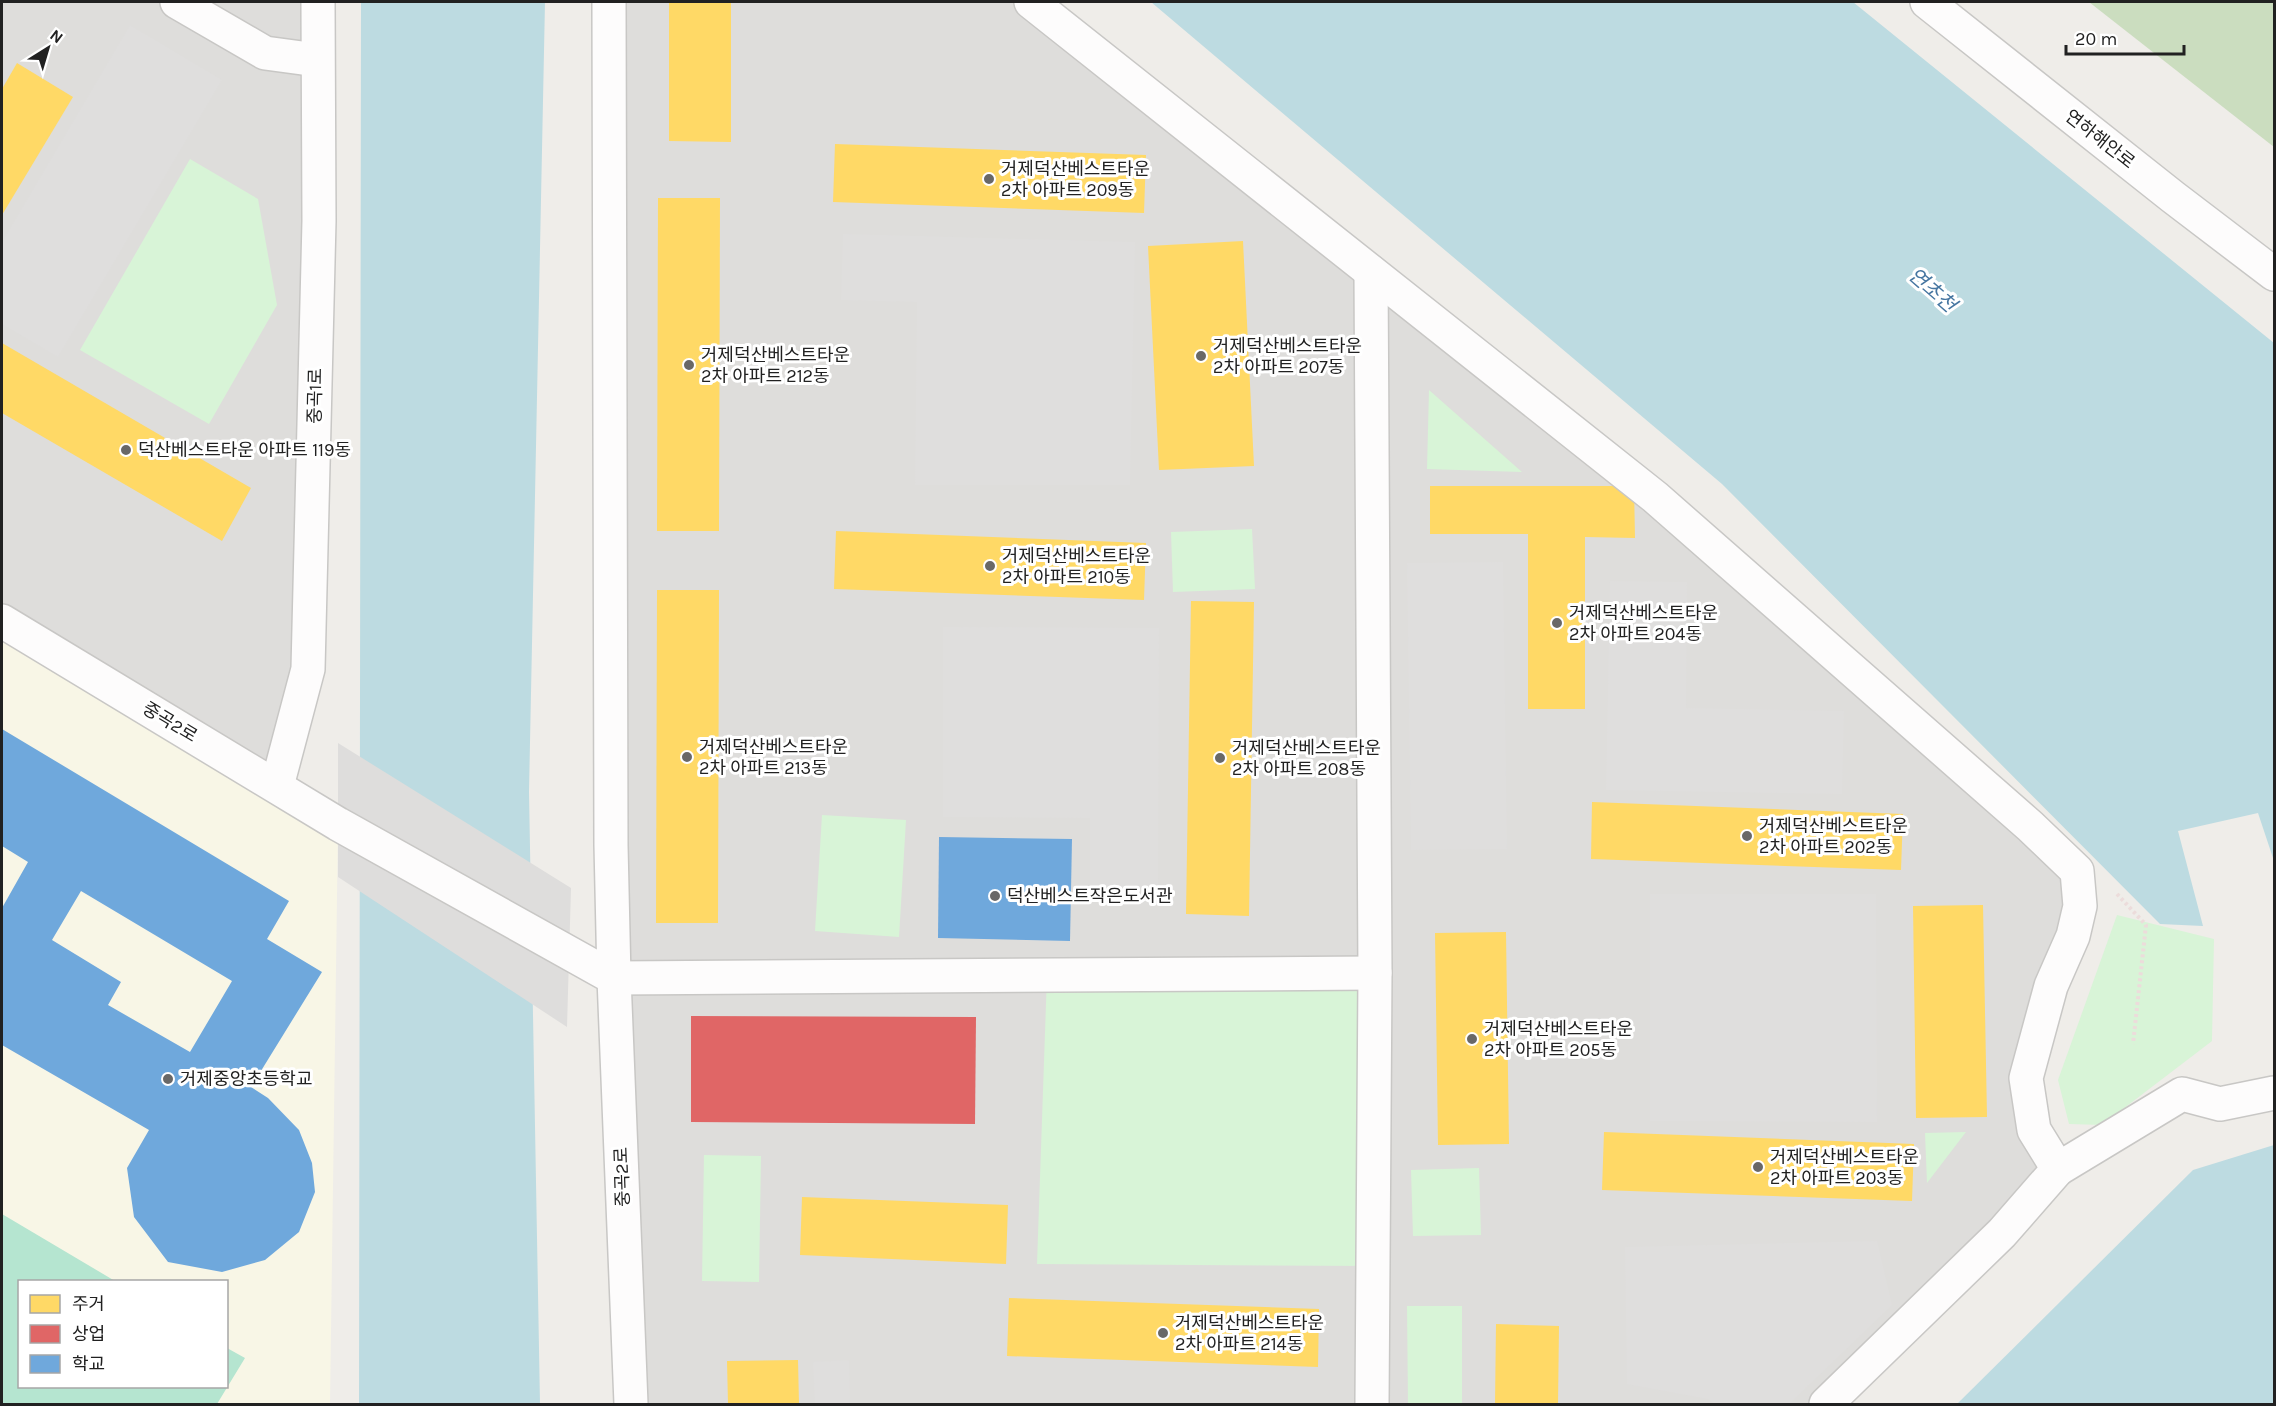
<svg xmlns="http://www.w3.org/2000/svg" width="2276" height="1406" font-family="Karla,'Noto Sans KR',sans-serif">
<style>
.residential{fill:#dedddb}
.education{fill:#f8f6e6;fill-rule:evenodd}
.forest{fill:#cbddbf}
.park{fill:#d8f4d7}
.pitch{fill:#b5e5d0}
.parking{fill:#dfdedd}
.water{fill:#bddbe1}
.pier{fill:#dedddc}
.homes{fill:#ffd966}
.shops{fill:#e06666}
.schools{fill:#6fa8dc;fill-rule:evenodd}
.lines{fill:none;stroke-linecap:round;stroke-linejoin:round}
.minor-casing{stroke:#c8c7c5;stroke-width:36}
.path{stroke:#ecdcdb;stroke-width:4;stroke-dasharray:3 3;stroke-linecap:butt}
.minor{stroke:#fdfcfc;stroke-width:33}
.poi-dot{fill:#696867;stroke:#fff;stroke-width:2}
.labels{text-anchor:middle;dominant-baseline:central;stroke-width:6;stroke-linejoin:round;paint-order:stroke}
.street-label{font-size:18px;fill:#212121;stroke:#fff}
.poi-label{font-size:18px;fill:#212121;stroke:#fff;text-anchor:start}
.water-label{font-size:20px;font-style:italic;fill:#4676a1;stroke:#fff}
</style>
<rect width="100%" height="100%" fill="#efede9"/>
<g class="residential">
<path d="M2,2H318L308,669L277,786L2,621Z"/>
<path d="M609,2H1031L1655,497L2077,871L2026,1078L2058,1169L1826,1404H631Z"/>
</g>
<path class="education" d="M2,621L338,824L330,1404H2ZM20,1282H226V1386H20Z"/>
<path class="forest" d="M2089,2H2274V147Z"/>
<g class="park">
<path d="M190,159L258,199L277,305L209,424L80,350Z"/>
<path d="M1429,390L1522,472L1427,469Z"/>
<path d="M1252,529L1255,589L1173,592L1171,532Z"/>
<path d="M822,815L906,820L899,937L815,931Z"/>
<path d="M2117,915L2214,939L2212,1041L2102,1125L2069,1124L2058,1080Z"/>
<path d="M1375,973L1373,1266L1037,1264L1047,975Z"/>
<path d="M1966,1132L1927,1183L1925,1133Z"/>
<path d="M704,1155L761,1156L759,1282L702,1281Z"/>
<path d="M1479,1168L1481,1235L1413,1236L1411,1170Z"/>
<path d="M1407,1306H1462V1404H1408Z"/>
</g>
<path class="pitch" d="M2,1214L115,1281L20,1282V1386H226L227,1348L245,1358L217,1404H2Z"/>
<g class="parking">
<path d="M130,25L222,80L58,357L2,324V242Z"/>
<path d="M843,234L1135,242L1130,485H915L917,302L841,300Z"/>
<path d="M1503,562L1507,849L1411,850L1407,563Z"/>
<path d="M1610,581L1687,582L1686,708L1844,711L1842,794L1606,790Z"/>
<path d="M943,627L1159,628L1158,887H1090V818L943,817Z"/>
<path d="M1650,894H1876L1877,1122L1650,1121Z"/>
<path d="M1877,1241L1892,1305L1789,1404H1715L1708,1399L1627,1384L1625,1247Z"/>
<path d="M849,1360L850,1404H815L813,1362Z"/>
</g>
<g class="water">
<path d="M361,2H545L529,792L540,1404H359Z"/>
<path d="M1151,2H1853L2274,343V861L2258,813L2178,831L2203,926L2160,924L1722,484Z"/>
<path d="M2274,1145V1404H1957L2193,1170Z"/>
</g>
<path class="pier" d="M338,743L571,888L567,1027L338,877Z"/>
<g class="homes">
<path d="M669,2H731V142L669,141Z"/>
<path d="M17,63L73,97L2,215V89Z"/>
<path d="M835,144L1146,155L1144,213L833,202Z"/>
<path d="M658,198H720L719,531H657Z"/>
<path d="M1243,241L1254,466L1159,470L1148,246Z"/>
<path d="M2,343L251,488L222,541L2,413Z"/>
<path d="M1430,486H1634L1635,538L1585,537V709H1528V534H1430Z"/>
<path d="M836,531L1146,543L1144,600L834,589Z"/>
<path d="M657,590H719L718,923H656Z"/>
<path d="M1191,601L1254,602L1249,916L1186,914Z"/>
<path d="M1592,802L1903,814L1901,870L1591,859Z"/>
<path d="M1983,905L1987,1117L1916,1118L1913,906Z"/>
<path d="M1506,932L1509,1144L1438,1145L1435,933Z"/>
<path d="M1604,1132L1914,1144L1912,1201L1602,1190Z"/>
<path d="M802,1197L1008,1205L1006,1264L800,1255Z"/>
<path d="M1009,1298L1319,1309L1318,1367L1007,1356Z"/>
<path d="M1496,1324L1559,1326L1558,1404H1495Z"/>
<path d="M798,1360L799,1404H728L727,1361Z"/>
</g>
<path class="shops" d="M691,1016L976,1017L975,1124L691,1122Z"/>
<g class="schools">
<path d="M2,729L289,901L267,939L322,972L251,1087L268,1098L299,1130L312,1163L315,1192L299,1232L265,1260L222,1272L168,1262L134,1217L127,1168L149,1130L2,1045V908L28,862L2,846ZM81,891L232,981L190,1052L108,1005L121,982L52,940Z"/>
<path d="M939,837L1072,839L1070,941L938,938Z"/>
</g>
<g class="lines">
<g class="minor-casing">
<g id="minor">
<path d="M177,2L265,53L317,60"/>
<path d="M609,2L611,845L614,978L1375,973"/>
<path d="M1031,2L1655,497L2030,826L2077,871L2080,906L2073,936L2051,986L2026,1078L2034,1130L2058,1169L2002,1233L1826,1404"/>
<path d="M1927,2L2173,197L2274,274"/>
<path d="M1371,272L1375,973L1372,1404"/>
<path d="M2,621L338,824L614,978L631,1404"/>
<path d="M277,786L308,669L319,221L318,2"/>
<path d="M2058,1169L2182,1094L2220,1104L2274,1093"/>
</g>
</g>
<path class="path" d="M2117,894L2146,925L2133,1044"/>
<use href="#minor" class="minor"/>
</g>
<g class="poi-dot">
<circle cx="989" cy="179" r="6"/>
<circle cx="1201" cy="356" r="6"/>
<circle cx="689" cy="365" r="6"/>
<circle cx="126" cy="450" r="6"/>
<circle cx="990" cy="566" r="6"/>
<circle cx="1557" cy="623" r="6"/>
<circle cx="687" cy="757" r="6"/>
<circle cx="1220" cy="758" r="6"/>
<circle cx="1747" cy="836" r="6"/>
<circle cx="995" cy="896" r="6"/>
<circle cx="1472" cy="1039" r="6"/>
<circle cx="168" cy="1079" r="6"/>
<circle cx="1758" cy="1167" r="6"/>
<circle cx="1163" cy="1333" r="6"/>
</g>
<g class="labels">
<g class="street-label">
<text transform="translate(2100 139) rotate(38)">연하해안로</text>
<text transform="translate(315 396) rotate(-89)">중곡1로</text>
<text transform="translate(170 722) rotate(31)">중곡2로</text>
<text transform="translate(622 1177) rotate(-92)">중곡2로</text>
</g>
<g class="poi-label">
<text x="1001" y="169">거제덕산베스트타운<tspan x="1001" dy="21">2차 아파트 209동</tspan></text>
<text x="1213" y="346">거제덕산베스트타운<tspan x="1213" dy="21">2차 아파트 207동</tspan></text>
<text x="701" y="355">거제덕산베스트타운<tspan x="701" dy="21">2차 아파트 212동</tspan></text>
<text x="138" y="450">덕산베스트타운 아파트 119동</text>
<text x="1002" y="556">거제덕산베스트타운<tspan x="1002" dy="21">2차 아파트 210동</tspan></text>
<text x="1569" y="613">거제덕산베스트타운<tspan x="1569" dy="21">2차 아파트 204동</tspan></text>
<text x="699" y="747">거제덕산베스트타운<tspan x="699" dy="21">2차 아파트 213동</tspan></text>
<text x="1232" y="748">거제덕산베스트타운<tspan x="1232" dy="21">2차 아파트 208동</tspan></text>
<text x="1759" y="826">거제덕산베스트타운<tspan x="1759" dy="21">2차 아파트 202동</tspan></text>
<text x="1007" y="896">덕산베스트작은도서관</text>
<text x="1484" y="1029">거제덕산베스트타운<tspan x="1484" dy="21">2차 아파트 205동</tspan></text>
<text x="180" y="1079">거제중앙초등학교</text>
<text x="1770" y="1157">거제덕산베스트타운<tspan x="1770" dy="21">2차 아파트 203동</tspan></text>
<text x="1175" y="1323">거제덕산베스트타운<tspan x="1175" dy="21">2차 아파트 214동</tspan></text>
</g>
<g class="water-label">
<text transform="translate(1932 290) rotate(41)">연초천</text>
</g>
</g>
<rect width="2276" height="1406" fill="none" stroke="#212121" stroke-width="6"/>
<rect x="18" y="1280" width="210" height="108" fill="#ffffff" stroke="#a6a6a6" stroke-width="1.5"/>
<rect x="30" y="1295" width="30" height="18" fill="#ffd966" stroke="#a6a6a6" stroke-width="1.5"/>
<text x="72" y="1310" font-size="18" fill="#212121">주거</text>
<rect x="30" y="1325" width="30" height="18" fill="#e06666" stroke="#a6a6a6" stroke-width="1.5"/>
<text x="72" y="1340" font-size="18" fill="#212121">상업</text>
<rect x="30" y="1355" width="30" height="18" fill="#6fa8dc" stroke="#a6a6a6" stroke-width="1.5"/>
<text x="72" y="1370" font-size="18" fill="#212121">학교</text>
<g transform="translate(48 48) rotate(37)" stroke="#ffffff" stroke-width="4.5" paint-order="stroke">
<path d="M0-4.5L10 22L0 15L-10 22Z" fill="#212121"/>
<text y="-9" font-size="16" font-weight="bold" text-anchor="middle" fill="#212121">N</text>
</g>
<path d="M2066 45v9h118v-9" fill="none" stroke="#212121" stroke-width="3"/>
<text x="2075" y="45" font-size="18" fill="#212121" stroke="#ffffff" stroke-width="4.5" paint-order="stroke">20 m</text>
</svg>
